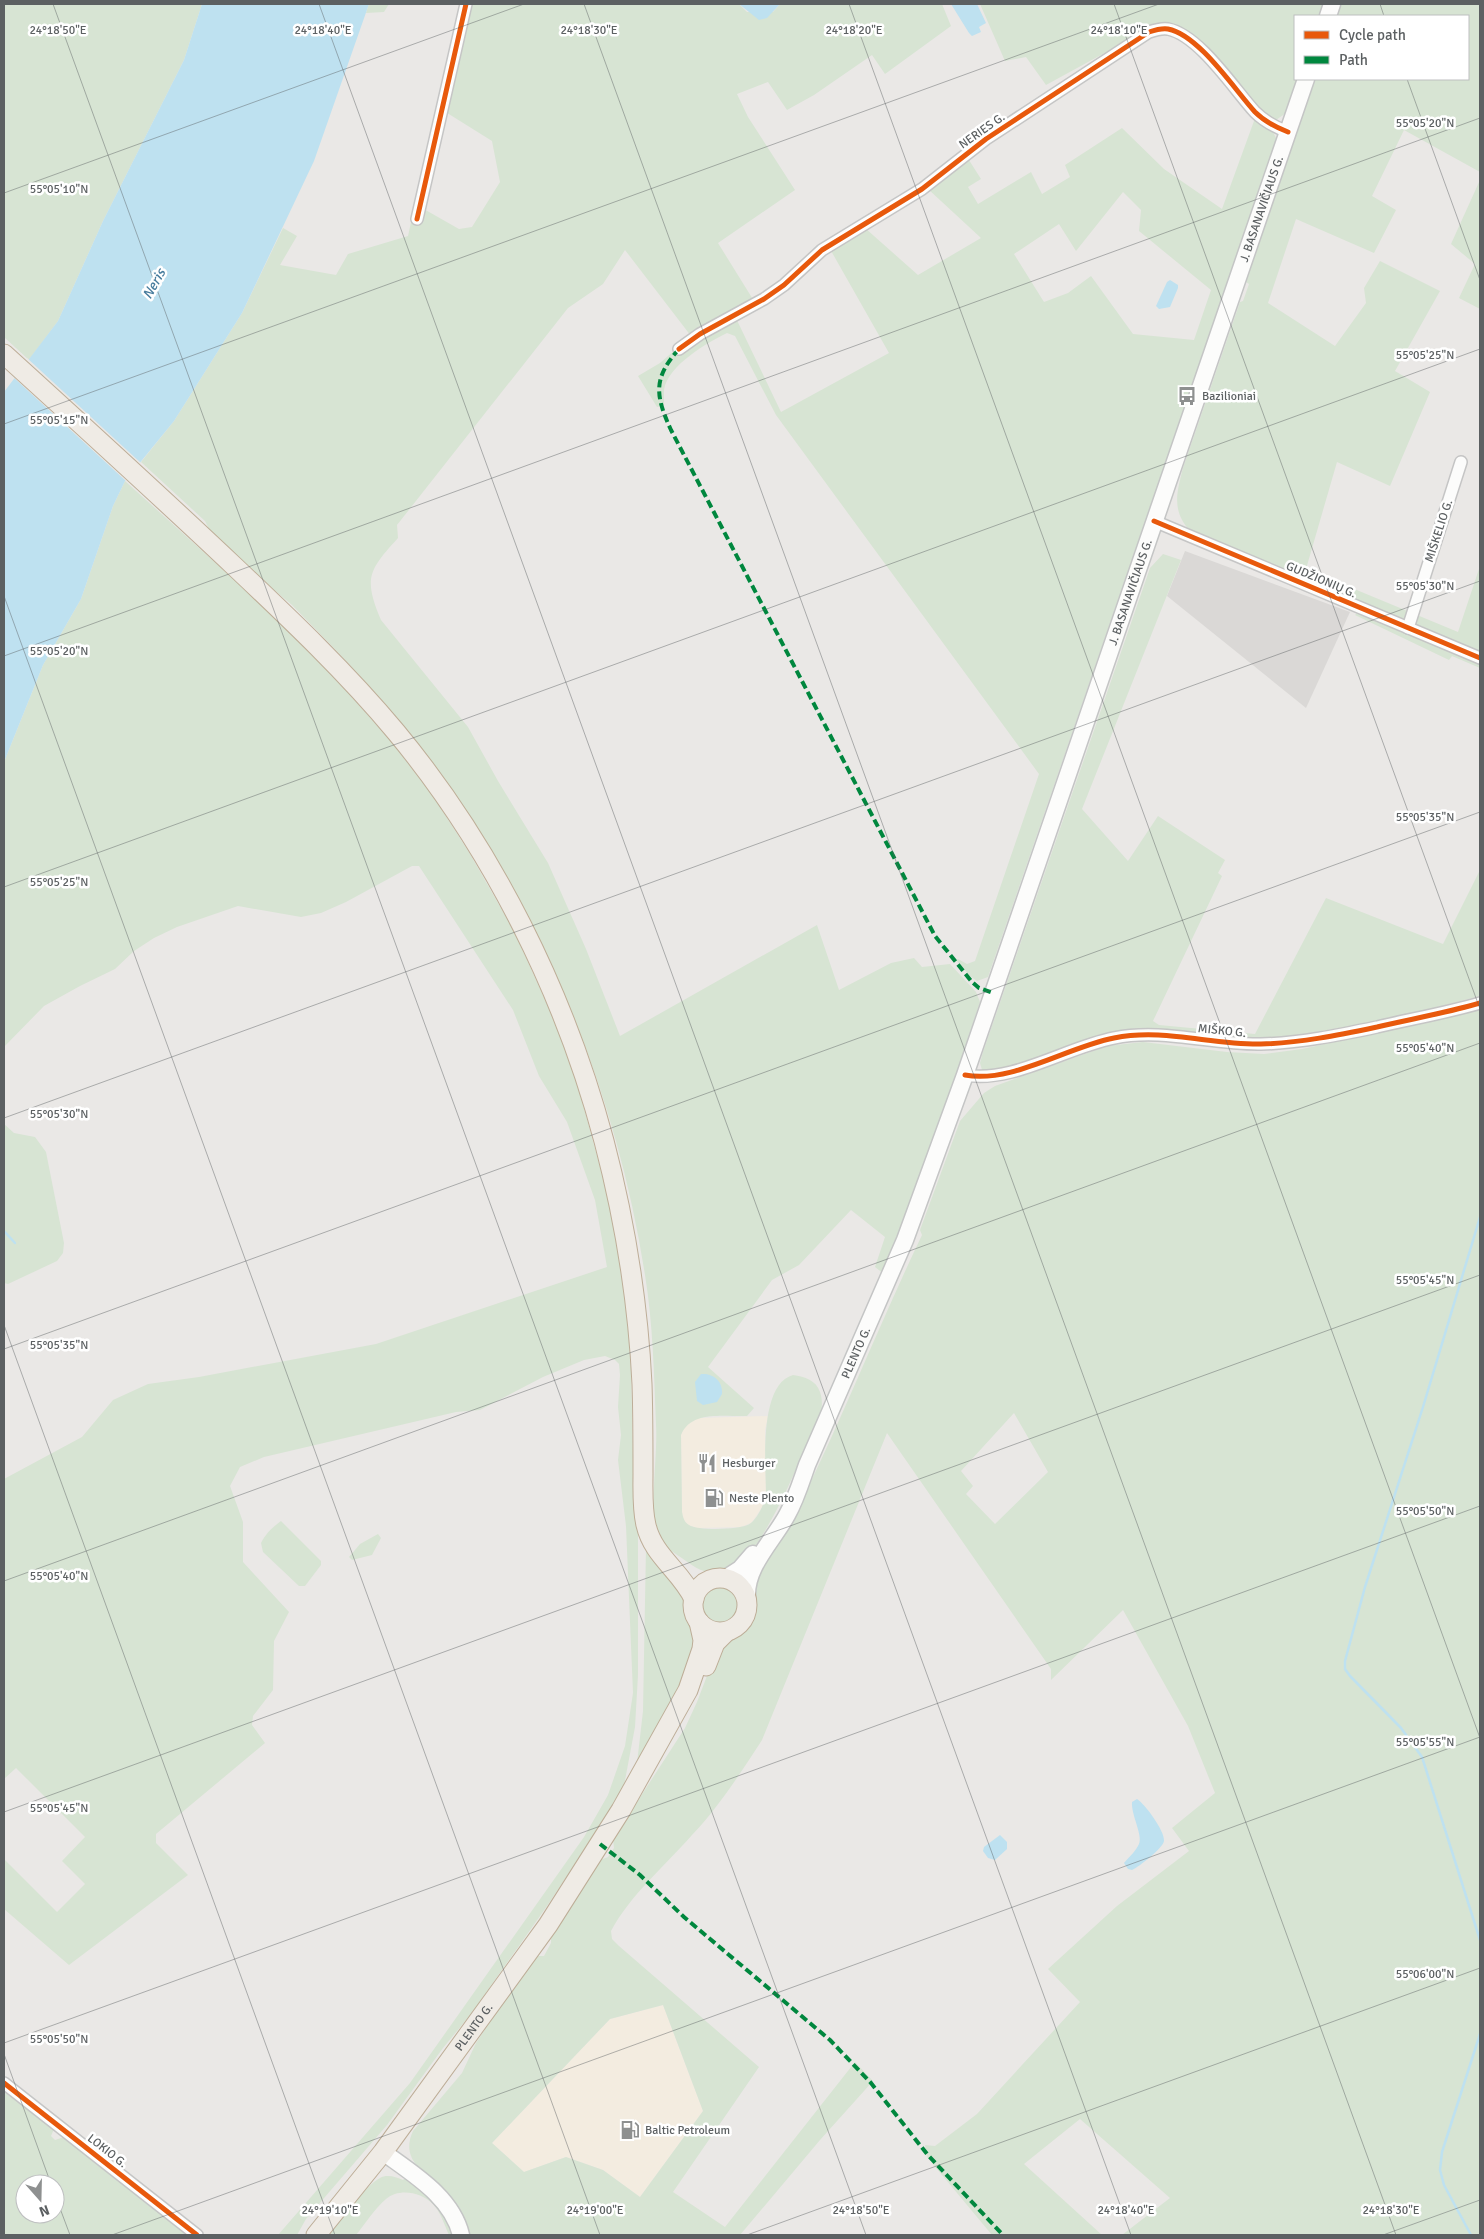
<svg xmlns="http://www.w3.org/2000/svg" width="1484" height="2239" font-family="Signika,sans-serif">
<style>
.commercial{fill:#f3ece0}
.industrial{fill:#dad8d6}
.green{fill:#d7e4d3;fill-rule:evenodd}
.water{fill:#bee1f0}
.pier{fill:#eae8e6}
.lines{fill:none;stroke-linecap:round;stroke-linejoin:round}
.stream{stroke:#bee1f0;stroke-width:2.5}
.minor-casing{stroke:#c5c5c5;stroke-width:14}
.secondary-casing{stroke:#c4c5c5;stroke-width:19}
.trunk-casing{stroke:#bdad97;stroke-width:21}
.minor{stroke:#fcfcfb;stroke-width:11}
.secondary{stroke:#fcfcfb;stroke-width:16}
.trunk{stroke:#efebe5;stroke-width:19}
.quiet{stroke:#00873e;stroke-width:4;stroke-dasharray:8 4;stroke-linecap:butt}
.cycleway-casing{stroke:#fff;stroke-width:8}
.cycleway{stroke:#e8590c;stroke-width:5}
.ticks{fill:none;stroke:#5c6062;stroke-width:1;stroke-opacity:0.45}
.labels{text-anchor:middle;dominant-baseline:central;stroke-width:5;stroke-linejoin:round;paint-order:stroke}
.street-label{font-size:12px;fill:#5c6062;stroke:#fff}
.poi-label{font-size:12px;fill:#5c6062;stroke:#fff;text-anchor:start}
.water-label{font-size:14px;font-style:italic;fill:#477c9d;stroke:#fff}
.ticks-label{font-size:12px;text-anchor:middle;fill:#5c6062;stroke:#fff;stroke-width:5;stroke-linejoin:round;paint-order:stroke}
</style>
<rect width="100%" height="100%" fill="#eae8e6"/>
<g class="commercial">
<path d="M768,1416L765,1430L766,1495L764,1504L755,1518L751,1523L741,1527L697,1528L688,1525L683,1519L682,1512L681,1435L684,1427L691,1420L700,1418Z"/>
<path d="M663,2005L703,2111L640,2197L603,2170L566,2157L524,2172L492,2143L610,2019Z"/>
</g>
<path class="industrial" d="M1185,551L1350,612L1306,708L1167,596Z"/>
<g class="green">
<path d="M4,4H202L184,60L103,221L58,321L29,360L4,337Z"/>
<path d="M369,4H389L384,12L366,13Z"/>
<path d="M470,4H739L747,12H773L780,4H942L951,26L885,74L872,55L814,95L787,110L768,82L737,94L748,117L795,190L718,243L754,301L733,312L781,412L889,353L830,249L865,228L918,275L981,238L928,189L967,157L981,179L968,187L978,204L1031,172L1042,194L1070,177L1065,165L1122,128L1164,169L1222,209L1258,110L1217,58L1154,26L1046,85L1026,57L1005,61L980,4H1324L1319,16H1295V79H1298L1286,113L1276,120L1272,130L1276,138L1272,153L988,977L977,981L970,976L956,960L958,959L967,964L975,961L1039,774L776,415L735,336L727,333C707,343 668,365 664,390C664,395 664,400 664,405L657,407L638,376L660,363L691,336L625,250L603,284L568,308L397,525L398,538C369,570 363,578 381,620L468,727L498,781L548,863L586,949L620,1036L817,925L839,990L891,963L914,958L922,967L950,964L976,992L980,1002L946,1105L884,1274L875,1267L885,1237L851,1210L799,1265L772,1280L708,1367L754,1408L747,1416C725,1417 691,1410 681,1435L682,1512C683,1517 684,1522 689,1525C698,1531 743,1530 751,1523C759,1516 764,1504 766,1495C766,1466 758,1385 793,1375C805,1377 816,1380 820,1392C823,1400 822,1410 820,1419C816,1431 808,1444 802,1456C789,1485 759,1556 730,1570C714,1577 699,1571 686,1561C675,1553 662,1547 657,1534C649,1509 658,1454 656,1425C654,1375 653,1324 645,1275C618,1101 552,937 453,791C407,723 349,663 292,605L273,589L209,529L205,521L141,462L174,421L242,313L283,228L297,236L280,265L336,275L348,254L408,236L415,204L459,229L472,227L500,182L492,141L444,111ZM1123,192L1141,210L1139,231L1211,290L1194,340L1133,334L1091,276L1068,293L1044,302L1014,254L1059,224L1076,251Z"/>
<path d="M1341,4H1480V172L1404,130L1372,196L1396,210L1374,253L1296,219L1268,303L1335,346L1366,303L1364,288L1380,261L1440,291L1395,371L1430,392L1390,486L1337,462L1306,569L1458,632L1480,566V652L1190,531C1171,510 1177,492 1183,468L1240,302L1243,301L1249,284L1246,282L1315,79H1468V16H1337Z"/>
<path d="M1480,180V309L1459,298L1475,264L1451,244Z"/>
<path d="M125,481L302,641L390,740L433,796L470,854L514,931L559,1031L575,1075L610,1204L625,1291L631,1368L633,1455L638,1525V1675L635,1727L623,1791L547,1906L471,2014L443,2048L387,2125L306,2219L297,2235H278L410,2083L584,1837L608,1795L625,1746L633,1693L626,1526L618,1460L621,1435L618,1407L620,1375L619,1364L615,1360L605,1356L584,1360L543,1377L480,1410L456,1412L264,1457L240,1467L230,1486L243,1522V1562L289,1612L274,1641L273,1690L253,1716L252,1725L265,1743L156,1834V1843L188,1875L69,1965L4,1909V1859L57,1912L85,1884L62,1861L85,1837L16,1768L4,1779V1479L82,1437L113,1400L148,1384L199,1377L376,1344L607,1267L595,1200L567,1122L539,1076L513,1010L419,866H412L346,902L321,913L301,917L238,906L177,927L154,938L134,951L115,969L80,986L44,1006L4,1047V762L43,665L81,599L113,506Z"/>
<path d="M1163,554L1181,560L1082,809L1128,861L1158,816L1225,860L1218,873L1222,876L1153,1021L1159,1025L1255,1034L1326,898L1443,944L1480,870V996L1387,1020L1280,1038L1254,1039L1231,1038L1197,1032L1146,1030L1096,1037L999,1070H982L980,1063L983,1052L1150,568Z"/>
<path d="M1359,611L1480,663V668L1452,656L1449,660L1355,615Z"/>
<path d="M1480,1007V2235H1122L1170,2198L1080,2119L1024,2164L1102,2235H992L927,2157L925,2145L935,2146L977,2114L1080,2002L1048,1969L1117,1906L1189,1851L1172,1828L1215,1793L1188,1726L1123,1610L1051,1680V1669L887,1433L762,1740C741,1772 719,1807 692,1835C664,1867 631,1894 611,1931L612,1939L619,1946L759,2067L673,2192L725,2227L855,2062L873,2081L820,2140L740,2235H449C444,2224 441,2213 433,2204C421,2192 399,2188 386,2199C375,2208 365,2224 356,2235H329C341,2221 365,2185 380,2178C387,2174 396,2177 403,2180L417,2166C408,2155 407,2144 413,2131L462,2073L476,2043L531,1960L534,1956H544L551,1943V1933L600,1860L608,1857L614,1848L613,1839L685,1728L697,1702L718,1647C725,1638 737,1637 745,1628C760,1611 745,1597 752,1581C765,1551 790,1524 805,1494C846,1409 881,1321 922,1235L920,1230L960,1121L984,1093L995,1086L1107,1046L1143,1042L1227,1052L1264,1054L1302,1049L1413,1025ZM1014,1413L1048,1472L995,1524L966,1494L973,1486L961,1471ZM663,2005L703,2111L640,2197L603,2170L566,2157L524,2172L492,2143L610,2019Z"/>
<path d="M4,1124L14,1133L35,1137L46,1152L64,1243L63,1253L57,1261L8,1284L4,1283Z"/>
<path d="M281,1521L321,1561V1565L305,1586H299L263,1552L261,1543C266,1533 273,1527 281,1521Z"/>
<path d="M378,1534L381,1538L372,1555L352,1560L349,1557L360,1544Z"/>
<path d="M646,1547L687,1597L686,1607L691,1622L696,1655L636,1772L643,1711Z"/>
<circle cx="720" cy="1606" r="19"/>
<path d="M4,2092L54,2129L51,2136L55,2140L64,2137L190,2235H4ZM25,2184H55V2214H25Z"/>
</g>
<g class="water">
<path d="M202,4H369L314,161L242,313L174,421L125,481L113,506L81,599L43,665L4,762V392L58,321L103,221L184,60Z"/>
<path d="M739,4H780L767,18L759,20Z"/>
<path d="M951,4H977L986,23L979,27L981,32L972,36L969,33Z"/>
<path d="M1170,280L1178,285V288L1170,307L1159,309L1156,306L1167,282Z"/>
<path d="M701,1374C713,1373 723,1381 722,1394L717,1402L703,1405L697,1401L695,1382Z"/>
<path d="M1137,1799C1145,1804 1165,1831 1164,1841C1163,1848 1139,1867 1132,1870L1128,1869L1124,1863C1129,1857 1136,1851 1139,1844C1143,1835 1131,1815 1132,1802Z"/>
<path d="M1000,1835L1007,1842V1849L995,1860L988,1858L983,1851L984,1847Z"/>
</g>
<path class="pier" d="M27,358L142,464L127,482L12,376Z"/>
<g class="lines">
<g class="stream">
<path d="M1480,1217L1423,1407L1365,1587L1345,1661V1669L1350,1676L1401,1728L1422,1757L1480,1940"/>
<path d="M4,1231L15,1243"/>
<path d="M1471,2235L1444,2185L1440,2170L1442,2152L1480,2034"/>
</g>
<g class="minor-casing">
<g id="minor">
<path d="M417,219L466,4"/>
<path d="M679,349L700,334L764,299L784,285L822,250L922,189L986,139L1149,32C1155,30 1162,28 1168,29C1199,35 1234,89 1255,112C1264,121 1275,127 1288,132"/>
<path d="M1154,521L1480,658"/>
<path d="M1408,628L1461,462"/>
<path d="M965,1075C1011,1084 1067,1047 1114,1038C1164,1028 1211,1045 1261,1044C1300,1043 1339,1035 1377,1027C1411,1019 1446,1013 1480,1003"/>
<path d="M4,2083L197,2235"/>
</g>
</g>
<g class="secondary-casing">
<g id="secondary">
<path d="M1328,16L1332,4"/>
<path d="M726,1578L740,1569L753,1554"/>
<path id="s1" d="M747,1598C745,1567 773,1541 787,1515C796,1499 801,1482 807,1465L905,1240L965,1075L1306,79"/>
<path d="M383,2152C413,2174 452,2197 461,2235"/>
</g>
</g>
<g class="trunk-casing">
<g id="trunk">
<path d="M4,354C81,424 158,494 234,566C290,619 346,672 396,732C493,849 565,994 604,1141C625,1221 638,1301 642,1384C643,1413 643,1443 643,1473C643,1490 642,1509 646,1525C653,1556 681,1571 694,1599"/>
<circle cx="720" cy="1605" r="27"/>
<path d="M706,1666L715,1643L726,1632"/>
<path id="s2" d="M316,2235L383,2152L548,1925L621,1810L688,1690L702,1649L703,1640L699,1622"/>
</g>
</g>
<use href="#minor" class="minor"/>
<use href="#secondary" class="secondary"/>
<use href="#trunk" class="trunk"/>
<g class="quiet">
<path d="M679,349C653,378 655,395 671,430L935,936L972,982L979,988L993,993"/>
<path d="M600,1844L640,1875L684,1917L830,2040L871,2083L927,2154L1003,2235"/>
</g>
<g class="cycleway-casing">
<g id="cycleway">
<path d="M417,219L466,4"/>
<path d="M679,349L700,334L764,299L784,285L822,250L922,189L986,139L1149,32C1155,30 1162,28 1168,29C1199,35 1234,89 1255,112C1264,121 1275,127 1288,132"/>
<path d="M1154,521L1480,658"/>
<path d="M965,1075C1011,1084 1067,1047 1114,1038C1164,1028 1211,1045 1261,1044C1300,1043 1339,1035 1377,1027C1411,1019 1446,1013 1480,1003"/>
<path d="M4,2083L197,2235"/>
</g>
</g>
<use href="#cycleway" class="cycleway"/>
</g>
<path class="ticks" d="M53,4L866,2235M319,4L1131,2235M584,4L1396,2235M849,4L1480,1738M1114,4L1480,1009M1380,4L1384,16M1407,79L1480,280M4,193L524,4M4,424L1159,4M4,596L600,2235M4,656L1480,118M4,887L1480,349M4,1118L1480,581M4,1325L335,2235M4,1349L1480,812M4,1581L1480,1043M4,1812L1480,1275M4,2043L1480,1506M4,2054L51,2184M55,2195L70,2235M112,2235L1480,1737M747,2235L1480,1968M1383,2235L1480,2200"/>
<defs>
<g id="bus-bare" transform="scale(1.5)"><path d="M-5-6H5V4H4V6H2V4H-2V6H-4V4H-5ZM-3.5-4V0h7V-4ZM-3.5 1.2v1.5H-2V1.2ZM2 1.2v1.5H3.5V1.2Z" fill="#8e9090" stroke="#fff" stroke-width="2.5" paint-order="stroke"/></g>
<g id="restaurant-bare" transform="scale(1.5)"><path d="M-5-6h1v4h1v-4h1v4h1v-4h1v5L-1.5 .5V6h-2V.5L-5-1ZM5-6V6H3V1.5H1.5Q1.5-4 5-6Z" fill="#8e9090" stroke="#fff" stroke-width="2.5" paint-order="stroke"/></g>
<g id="fuel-bare" transform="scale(1.5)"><path d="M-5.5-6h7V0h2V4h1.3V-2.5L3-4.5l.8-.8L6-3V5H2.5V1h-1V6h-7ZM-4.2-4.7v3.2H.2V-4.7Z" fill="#8e9090" stroke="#fff" stroke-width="2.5" paint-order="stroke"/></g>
</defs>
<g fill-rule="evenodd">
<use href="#bus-bare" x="1187" y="396"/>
<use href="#restaurant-bare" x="707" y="1463"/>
<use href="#fuel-bare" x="714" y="1498"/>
<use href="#fuel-bare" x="630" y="2130"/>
</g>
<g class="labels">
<g class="street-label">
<text transform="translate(982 131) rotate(-35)">NERIES G.</text>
<text stroke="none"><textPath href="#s1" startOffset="1484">J. BASANAVIČIAUS G.</textPath></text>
<text transform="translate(1439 531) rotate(-72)">MIŠKELIO G.</text>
<text transform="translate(1321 580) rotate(23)">GUDŽIONIŲ G.</text>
<text stroke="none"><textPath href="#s1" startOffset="1079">J. BASANAVIČIAUS G.</textPath></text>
<text transform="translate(1222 1031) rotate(6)">MIŠKO G.</text>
<text stroke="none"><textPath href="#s1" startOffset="270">PLENTO G.</textPath></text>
<text stroke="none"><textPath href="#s2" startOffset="261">PLENTO G.</textPath></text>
<text transform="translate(107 2151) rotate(38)">LOKIO G.</text>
</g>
<g class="poi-label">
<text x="1202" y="396">Bazilioniai</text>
<text x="722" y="1463">Hesburger</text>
<text x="729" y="1498">Neste Plento</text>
<text x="645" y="2130">Baltic Petroleum</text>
</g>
<g class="water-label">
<text transform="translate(154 284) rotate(-61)">Neris</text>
</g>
</g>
<g class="ticks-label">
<text x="58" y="34">24°18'50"E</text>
<text x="323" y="34">24°18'40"E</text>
<text x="589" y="34">24°18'30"E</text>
<text x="854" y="34">24°18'20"E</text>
<text x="1119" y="34">24°18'10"E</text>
<text x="1425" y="127">55°05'20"N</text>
<text x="59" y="193">55°05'10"N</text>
<text x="1425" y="359">55°05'25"N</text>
<text x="59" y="424">55°05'15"N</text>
<text x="1425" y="590">55°05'30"N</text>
<text x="59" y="655">55°05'20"N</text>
<text x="1425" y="821">55°05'35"N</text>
<text x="59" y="886">55°05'25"N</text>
<text x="1425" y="1052">55°05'40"N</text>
<text x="59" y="1118">55°05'30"N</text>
<text x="1425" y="1284">55°05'45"N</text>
<text x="59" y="1349">55°05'35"N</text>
<text x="1425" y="1515">55°05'50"N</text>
<text x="59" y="1580">55°05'40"N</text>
<text x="1425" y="1746">55°05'55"N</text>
<text x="59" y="1812">55°05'45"N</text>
<text x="1425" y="1978">55°06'00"N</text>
<text x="59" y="2043">55°05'50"N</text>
<text x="330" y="2214">24°19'10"E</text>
<text x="595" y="2214">24°19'00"E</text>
<text x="861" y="2214">24°18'50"E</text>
<text x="1126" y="2214">24°18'40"E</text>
<text x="1391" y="2214">24°18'30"E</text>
</g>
<rect width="1484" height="2239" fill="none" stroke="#5c6062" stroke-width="10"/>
<rect x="1294" y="15" width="175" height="65" fill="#ffffff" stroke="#bebfc0"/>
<rect x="1304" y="31" width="25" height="8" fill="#e8590c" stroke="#bebfc0"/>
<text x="1339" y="40" font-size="15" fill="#5c6062">Cycle path</text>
<rect x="1304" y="56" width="25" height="8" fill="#00873e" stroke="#bebfc0"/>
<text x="1339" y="65" font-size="15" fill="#5c6062">Path</text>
<g transform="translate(40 2199) rotate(160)"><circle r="24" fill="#ffffff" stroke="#bebfc0"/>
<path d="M0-4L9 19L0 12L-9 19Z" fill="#8e9090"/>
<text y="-8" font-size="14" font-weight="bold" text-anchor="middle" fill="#5c6062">N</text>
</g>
</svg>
